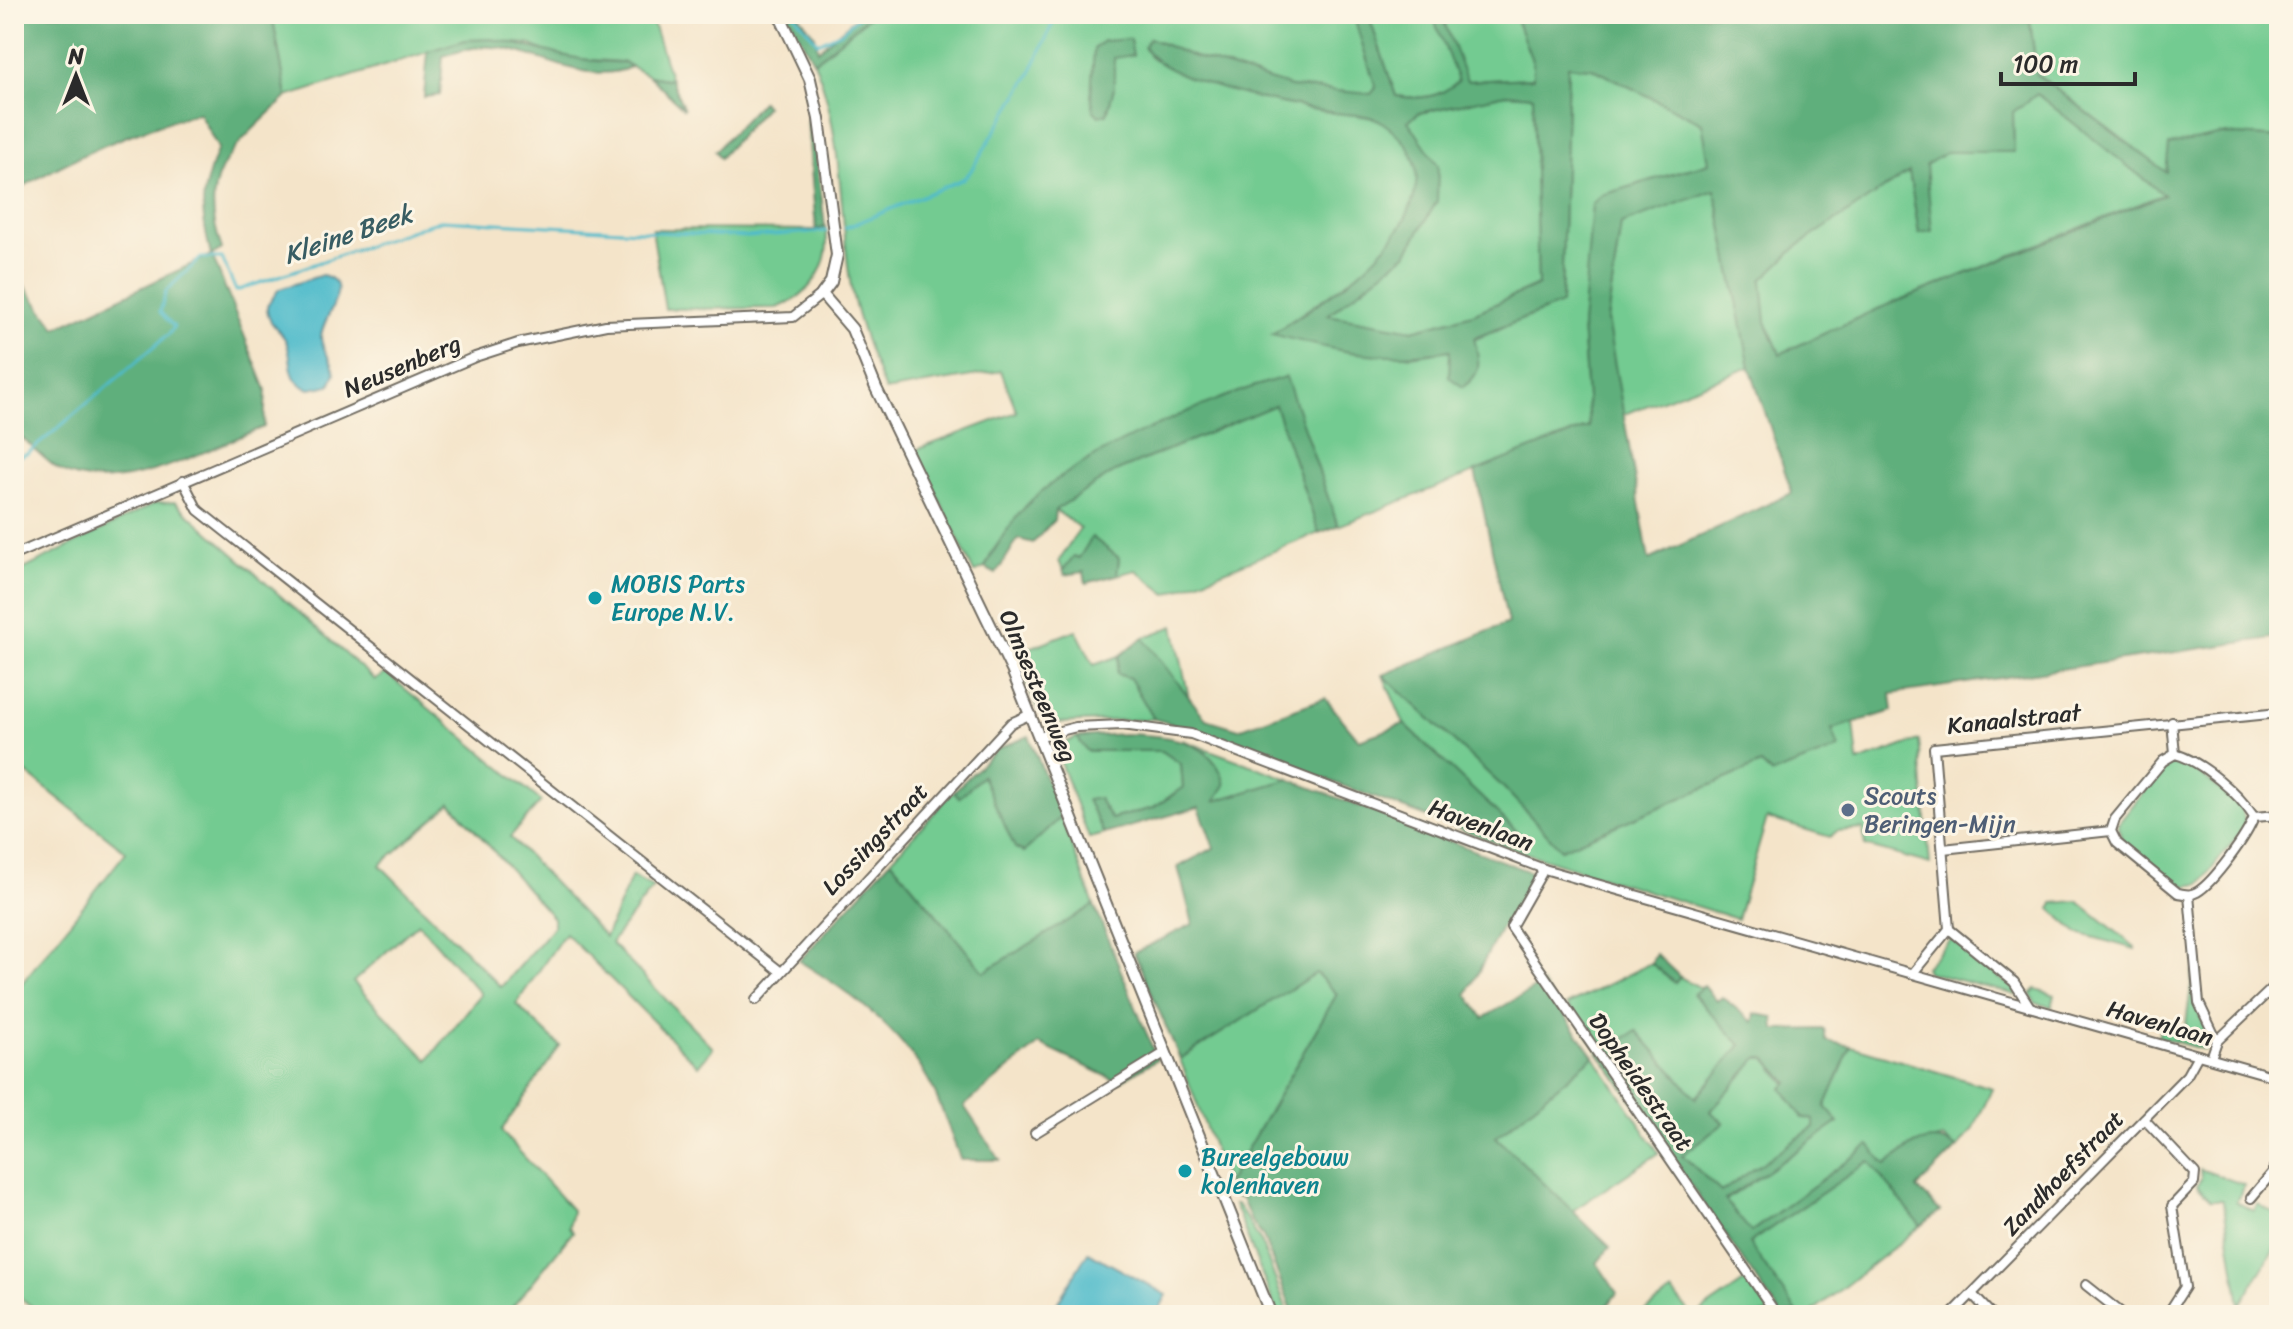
<svg xmlns="http://www.w3.org/2000/svg" width="2293" height="1329" font-family="Sriracha,sans-serif">
<style>
.green{fill:#73cb91;stroke:#4f7b5e;stroke-width:2;fill-rule:evenodd}
.forest{fill:#5eaf7b;stroke:#446d53;stroke-width:2;fill-rule:evenodd}
.water{fill:#4fbbcb;stroke:#3d737b;stroke-width:2}
.lines{fill:none;stroke-linecap:round;stroke-linejoin:round}
.stream{stroke:#4fbbcb;stroke-width:3}
.minor-casing{stroke:#716c62;stroke-width:12}
.tertiary-casing{stroke:#716c62;stroke-width:14}
.minor{stroke:#fff;stroke-width:8}
.tertiary{stroke:#fff;stroke-width:10}
.culture-dot{fill:#0f9aa8;stroke:#fcf5e5;stroke-width:3}
.service-dot{fill:#5c6f8a;stroke:#fcf5e5;stroke-width:3}
.labels{text-anchor:middle;dominant-baseline:central;stroke-width:6;stroke-linejoin:round;paint-order:stroke}
.street-label{font-size:24px;fill:#2b2b2b;stroke:#fcf5e5}
.culture-label{font-size:24px;fill:#0d838f;stroke:#fcf5e5;text-anchor:start}
.service-label{font-size:24px;fill:#4e5e75;stroke:#fcf5e5;text-anchor:start}
.water-label{font-size:26px;font-style:italic;fill:#385d63;stroke:#fcf5e5}
</style>
<rect width="100%" height="100%" fill="#fcf5e5"/>
<filter id="ink" filterUnits="userSpaceOnUse"><feTurbulence type="fractalNoise" baseFrequency=".0125" numOctaves="2"/><feDisplacementMap in="SourceGraphic" scale="16" xChannelSelector="R" yChannelSelector="G"/><feConvolveMatrix kernelMatrix="1 2 1 2 8 2 1 2 1" color-interpolation-filters="sRGB"/></filter>
<filter id="wash" filterUnits="userSpaceOnUse"><feTurbulence type="fractalNoise" baseFrequency=".006" numOctaves="4" result="noise"/><feDisplacementMap in="SourceGraphic" scale="32" xChannelSelector="R" yChannelSelector="G"/><feGaussianBlur stdDeviation="1.8" result="paint"/><feColorMatrix in="noise" values="0 0 0 0 0 0 0 0 0 0 0 0 0 0 0 0 0 1.4 0 .05"/><feComposite in="paint" operator="in"/></filter>
<g filter="url(#wash)">
<rect width="100%" height="100%" fill="#f4e4c9"/>
<g class="green">
<path d="M272,14H650L671,80L649,76L623,62L561,58L529,44L465,40L287,97Z"/>
<path d="M872,14H1353L1376,88L1371,95L1291,87L1189,55L1149,38V56C1199,87 1259,100 1316,110C1331,113 1370,114 1381,121C1432,152 1423,205 1389,245C1362,276 1306,309 1273,334L1411,356L1450,350L1561,303L1568,66L1592,68L1702,123L1710,163L1602,195L1582,325L1589,427L1338,526L1285,377L1027,505L992,552L985,568L974,573L916,450L1017,412L1001,371L885,391C870,353 854,315 849,274C840,208 841,122 814,62Z"/>
<path d="M1368,14H1432L1459,81C1440,98 1421,99 1396,96Z"/>
<path d="M1441,14H1514L1533,63V78L1466,81Z"/>
<path d="M2029,14H2279V138L2222,134L2166,172L2037,74Z"/>
<path d="M1506,94L1533,95L1538,285L1473,314L1413,330L1327,315L1406,254L1437,201L1416,135L1407,121L1419,113Z"/>
<path d="M2037,94L2164,194L1873,311L1780,354L1766,322L1761,280L1799,245L1909,171L1919,233L1925,165L1947,152H2014L2013,112Z"/>
<path d="M1715,190L1750,367L1622,415L1607,320L1621,223Z"/>
<path d="M825,227C834,263 810,297 776,308L665,309L652,229L816,230Z"/>
<path d="M1275,405L1319,533L1167,594L1136,570L1117,575L1119,558L1093,538L1079,558L1074,557L1063,570L1059,561L1080,528L1055,510L1115,472Z"/>
<path d="M175,502L375,680L386,673L541,801L510,837L605,937L632,876L653,887L611,943L713,1048L698,1066L565,933L516,1004L560,1046L501,1131L572,1210L569,1227L573,1232L506,1315H43L14,1293V993L126,852L14,763V574L155,503ZM451,803L553,918V927L501,987L380,865ZM418,923L481,994L428,1060L353,982Z"/>
<path d="M1174,626L1190,703L1143,638Z"/>
<path d="M1076,630L1094,665L1119,656L1117,674L1130,678L1154,719L1055,723L1046,719L1038,711L1014,654Z"/>
<path d="M1383,675L1503,787L1561,848L1761,764L1772,774L1838,748L1832,729L1854,722L1858,762L1919,740L1930,864L1865,846L1863,829L1837,831L1830,837L1767,818L1737,919L1519,851L1527,841L1404,724Z"/>
<path d="M1077,737L1087,751H1162L1181,764L1183,787L1153,808L1111,819L1098,798L1088,801L1104,834L1089,838L1059,760L1063,744Z"/>
<path d="M1182,740L1289,779L1214,802L1207,753Z"/>
<path d="M2182,760L2241,806L2246,825L2200,884L2178,887L2122,842L2118,824L2164,766Z"/>
<path d="M981,775L1024,852L1061,817L1094,905L984,972L891,860L954,791L958,797Z"/>
<path d="M2078,901L2135,947V949L2078,933L2051,909L2053,903Z"/>
<path d="M1951,939L2016,991V995L1927,972L1925,967Z"/>
<path d="M1651,963L1675,983L1680,977L1701,988L1693,995L1742,1044L1696,1098L1637,1031L1599,1053L1567,1005Z"/>
<path d="M2193,971L2197,1010L2211,1039L2205,1050L2158,1037L2161,1026L2185,1032Z"/>
<path d="M1316,973L1337,994L1227,1184L1180,1059Z"/>
<path d="M2036,989L2055,995L2052,1007L2035,1003L2031,994Z"/>
<path d="M1851,1046L1992,1088L1973,1130L1957,1148L1943,1138L1910,1146L1886,1165L1869,1146L1750,1232L1725,1201L1838,1122L1825,1107Z"/>
<path d="M1594,1056L1659,1153L1572,1211L1496,1137Z"/>
<path d="M1765,1057L1814,1118V1127L1721,1192L1682,1155L1723,1124L1710,1111L1757,1058Z"/>
<path d="M1869,1161L1921,1226L1808,1315H1793L1796,1312L1749,1243Z"/>
<path d="M2200,1169L2245,1185L2236,1202L2254,1211L2258,1204L2279,1216V1241L2240,1305L2223,1200H2211L2197,1186L2201,1178Z"/>
<path d="M1234,1204H1237L1261,1242L1289,1315H1278Z"/>
<path d="M1747,1280L1769,1311L1764,1315H1696Z"/>
<path d="M1672,1292L1692,1315H1640Z"/>
</g>
<g class="forest">
<path d="M14,14H272L287,97C236,146 194,173 222,249L212,255L266,390L264,427C210,447 115,502 60,470C47,462 34,448 22,438L14,443V272L56,328L211,255C199,208 200,194 218,148L199,113C133,130 72,157 14,192Z"/>
<path d="M787,14H798L815,36L818,50L860,14H872L814,62Z"/>
<path d="M1353,14H1368L1396,96C1420,100 1440,98 1458,81L1432,14H1441L1467,81L1533,78V63L1514,14H2029L2037,75L2166,172L2169,145L2222,134L2279,138V637L1891,694L1893,711L1832,729L1839,748L1772,774L1761,764L1561,849L1503,787L1383,675L1508,623L1475,471L1589,427L1582,325L1592,204L1602,195L1709,163L1702,123L1592,68L1568,66L1561,304L1474,338C1479,360 1484,373 1463,387L1449,377L1450,350C1377,362 1342,352 1272,334C1322,301 1408,250 1416,186C1420,157 1406,139 1382,122C1372,114 1348,115 1335,113C1293,106 1164,84 1144,47L1149,38L1189,55L1291,87L1371,94L1376,88ZM1506,94L1533,96L1538,285L1473,314L1413,330L1328,315L1406,254L1437,201L1438,165L1408,121L1419,113ZM2037,94L2164,195L1873,311L1780,354L1766,322L1762,280L1799,245L1909,172L1919,233L1932,231L1926,165L1947,152H2014L2013,112ZM1715,190L1750,367L1792,493L1649,560L1607,320L1621,224Z"/>
<path d="M491,39C537,46 576,64 624,62L631,67C586,87 536,50 492,47C476,45 458,52 443,56L440,95L424,97L428,51L465,40Z"/>
<path d="M1130,39L1133,55L1114,58V88L1107,114L1099,116L1094,111L1091,95L1094,49L1103,41Z"/>
<path d="M649,76L671,80L684,109Z"/>
<path d="M762,101L766,106L720,158L715,151Z"/>
<path d="M807,118H812L825,227L816,230Z"/>
<path d="M1286,377L1338,526L1319,533L1275,405L1115,472L1055,510L1054,520L1033,543L1018,539L996,574L985,568C995,547 1009,525 1025,507C1068,458 1221,393 1286,377Z"/>
<path d="M1092,537L1119,558L1117,575L1086,583L1084,572L1065,575L1063,570L1074,556L1079,558Z"/>
<path d="M1143,638L1206,719L1239,729L1325,698L1359,740L1404,724L1527,841L1519,851L1187,728L1154,719L1130,678L1117,674L1119,656Z"/>
<path d="M1124,734C1165,735 1215,738 1225,785L1215,801L1289,779L1533,873L1529,888L1501,928L1467,994L1483,1018L1542,984L1594,1056L1496,1137L1610,1247L1597,1263L1617,1293L1601,1315H1294L1263,1237L1250,1219L1242,1199L1231,1196L1227,1184L1337,994L1316,973L1180,1059L1134,953L1193,924L1178,867L1214,848L1199,807L1104,834L1087,800L1098,798L1111,819L1153,808L1183,788L1181,764L1162,751H1087L1077,737Z"/>
<path d="M1029,736L1061,817L1024,852L1015,848L982,776L959,798L954,791L997,749Z"/>
<path d="M891,860L984,972L1094,905L1157,1059L1119,1082L1039,1044L964,1106L1000,1160H961C950,1134 942,1105 929,1081C899,1028 850,992 799,961Z"/>
<path d="M1656,954L1680,977L1675,983L1651,963Z"/>
<path d="M1704,986L1717,1001L1722,997L1753,1022L1755,1014L1774,1017L1775,1030L1824,1029L1826,1041L1851,1046L1825,1107L1839,1122L1725,1200L1751,1232L1869,1145L1886,1165C1909,1147 1930,1129 1957,1148L1917,1188L1940,1211L1921,1226L1869,1161L1749,1243L1797,1312L1781,1315L1599,1053L1637,1031L1696,1098L1741,1045L1693,994ZM1758,1058H1766L1788,1082L1782,1088L1803,1118L1814,1119V1127L1721,1192L1682,1155L1724,1123L1710,1111Z"/>
</g>
<g class="water">
<path d="M322,275C358,283 320,318 321,338C322,351 333,360 335,373L330,385L310,389C284,381 295,358 285,339C277,326 267,324 267,306L279,289Z"/>
<path d="M1088,1252L1167,1295L1156,1315H1050Z"/>
</g>
<g class="lines">
<g class="stream">
<path d="M794,14L818,43L841,32L861,14"/>
<path d="M14,21L23,14"/>
<path d="M845,228L963,179L970,172L1030,75L1057,14"/>
<path d="M14,458L28,453L56,430L169,334L174,327L160,312L166,291L201,258H222L236,291L442,220L748,237L827,231"/>
</g>
</g>
</g>
<g filter="url(#ink)">
<g class="lines">
<g class="minor-casing">
<g id="minor">
<path d="M183,481L198,510L781,972"/>
<path d="M14,555L475,357L518,343L606,325L793,317L822,294"/>
<path d="M2172,722L2175,754"/>
<path d="M1040,736L1076,727L1122,725L1191,734L1544,869L2279,1078"/>
<path d="M2175,754C2202,761 2239,794 2254,817C2248,835 2213,883 2197,892C2190,896 2185,894 2178,893L2117,843L2111,831L2115,819L2163,761Z"/>
<path d="M2254,817L2279,815"/>
<path d="M1943,849L2111,831"/>
<path d="M1544,869L1511,927L1777,1315"/>
<path d="M2189,895L2199,1003L2217,1041"/>
<path d="M1949,929L1934,748L2279,713"/>
<path d="M1949,929L2014,982L2030,1007"/>
<path d="M1913,973L1949,929"/>
<path d="M756,1000L1011,723L1031,714"/>
<path d="M2211,1058L2217,1041L2279,982"/>
<path d="M2144,1119L2195,1173L2194,1183L2172,1206L2185,1287L2167,1315"/>
<path d="M1035,1133L1166,1052"/>
<path d="M2251,1198L2274,1171L2279,1150"/>
<path d="M2086,1285L2124,1315"/>
<path d="M1972,1294L1992,1315"/>
<path d="M1951,1315L2187,1075L2198,1055"/>
</g>
</g>
<g class="tertiary-casing">
<path id="tertiary" d="M779,14L810,79L819,119L837,255L831,282L822,294L852,329L876,388L1012,670L1271,1315"/>
</g>
<use href="#minor" class="minor"/>
<use href="#tertiary" class="tertiary"/>
</g>
</g>
<g class="culture-dot">
<circle cx="595" cy="598" r="8"/>
<circle cx="1185" cy="1171" r="8"/>
</g>
<circle class="service-dot" cx="1848" cy="810" r="8"/>
<g class="labels">
<g class="street-label">
<text transform="translate(402 366) rotate(-23)">Neusenberg</text>
<text transform="translate(1038 686) rotate(67)">Olmsesteenweg</text>
<text transform="translate(2014 719) rotate(-6)">Kanaalstraat</text>
<text transform="translate(1481 825) rotate(20)">Havenlaan</text>
<text transform="translate(875 839) rotate(-47)">Lossingstraat</text>
<text transform="translate(2160 1023) rotate(16)">Havenlaan</text>
<text transform="translate(1641 1082) rotate(55)">Dopheidestraat</text>
<text transform="translate(2063 1173) rotate(-46)">Zandhoefstraat</text>
</g>
<g class="culture-label">
<text x="611" y="584">MOBIS Parts<tspan x="611" dy="28">Europe N.V.</tspan></text>
<text x="1201" y="1157">Bureelgebouw<tspan x="1201" dy="28">kolenhaven</tspan></text>
</g>
<g class="service-label">
<text x="1864" y="796">Scouts<tspan x="1864" dy="28">Beringen-Mijn</tspan></text>
</g>
<g class="water-label">
<text transform="translate(348 234) rotate(-19)">Kleine Beek</text>
</g>
</g>
<rect width="2293" height="1329" fill="none" stroke="#fcf5e5" stroke-width="48"/>
<g transform="translate(76 76)" stroke="#fcf5e5" stroke-width="6" paint-order="stroke">
<path d="M0-6L14 30L0 20L-14 30Z" fill="#2b2b2b"/>
<text y="-12" font-size="22" font-weight="bold" text-anchor="middle" fill="#2b2b2b">N</text>
</g>
<path d="M2001 72v12h134v-12" fill="none" stroke="#2b2b2b" stroke-width="4"/>
<text x="2013" y="72" font-size="24" fill="#2b2b2b" stroke="#fcf5e5" stroke-width="6" paint-order="stroke">100 m</text>
</svg>
